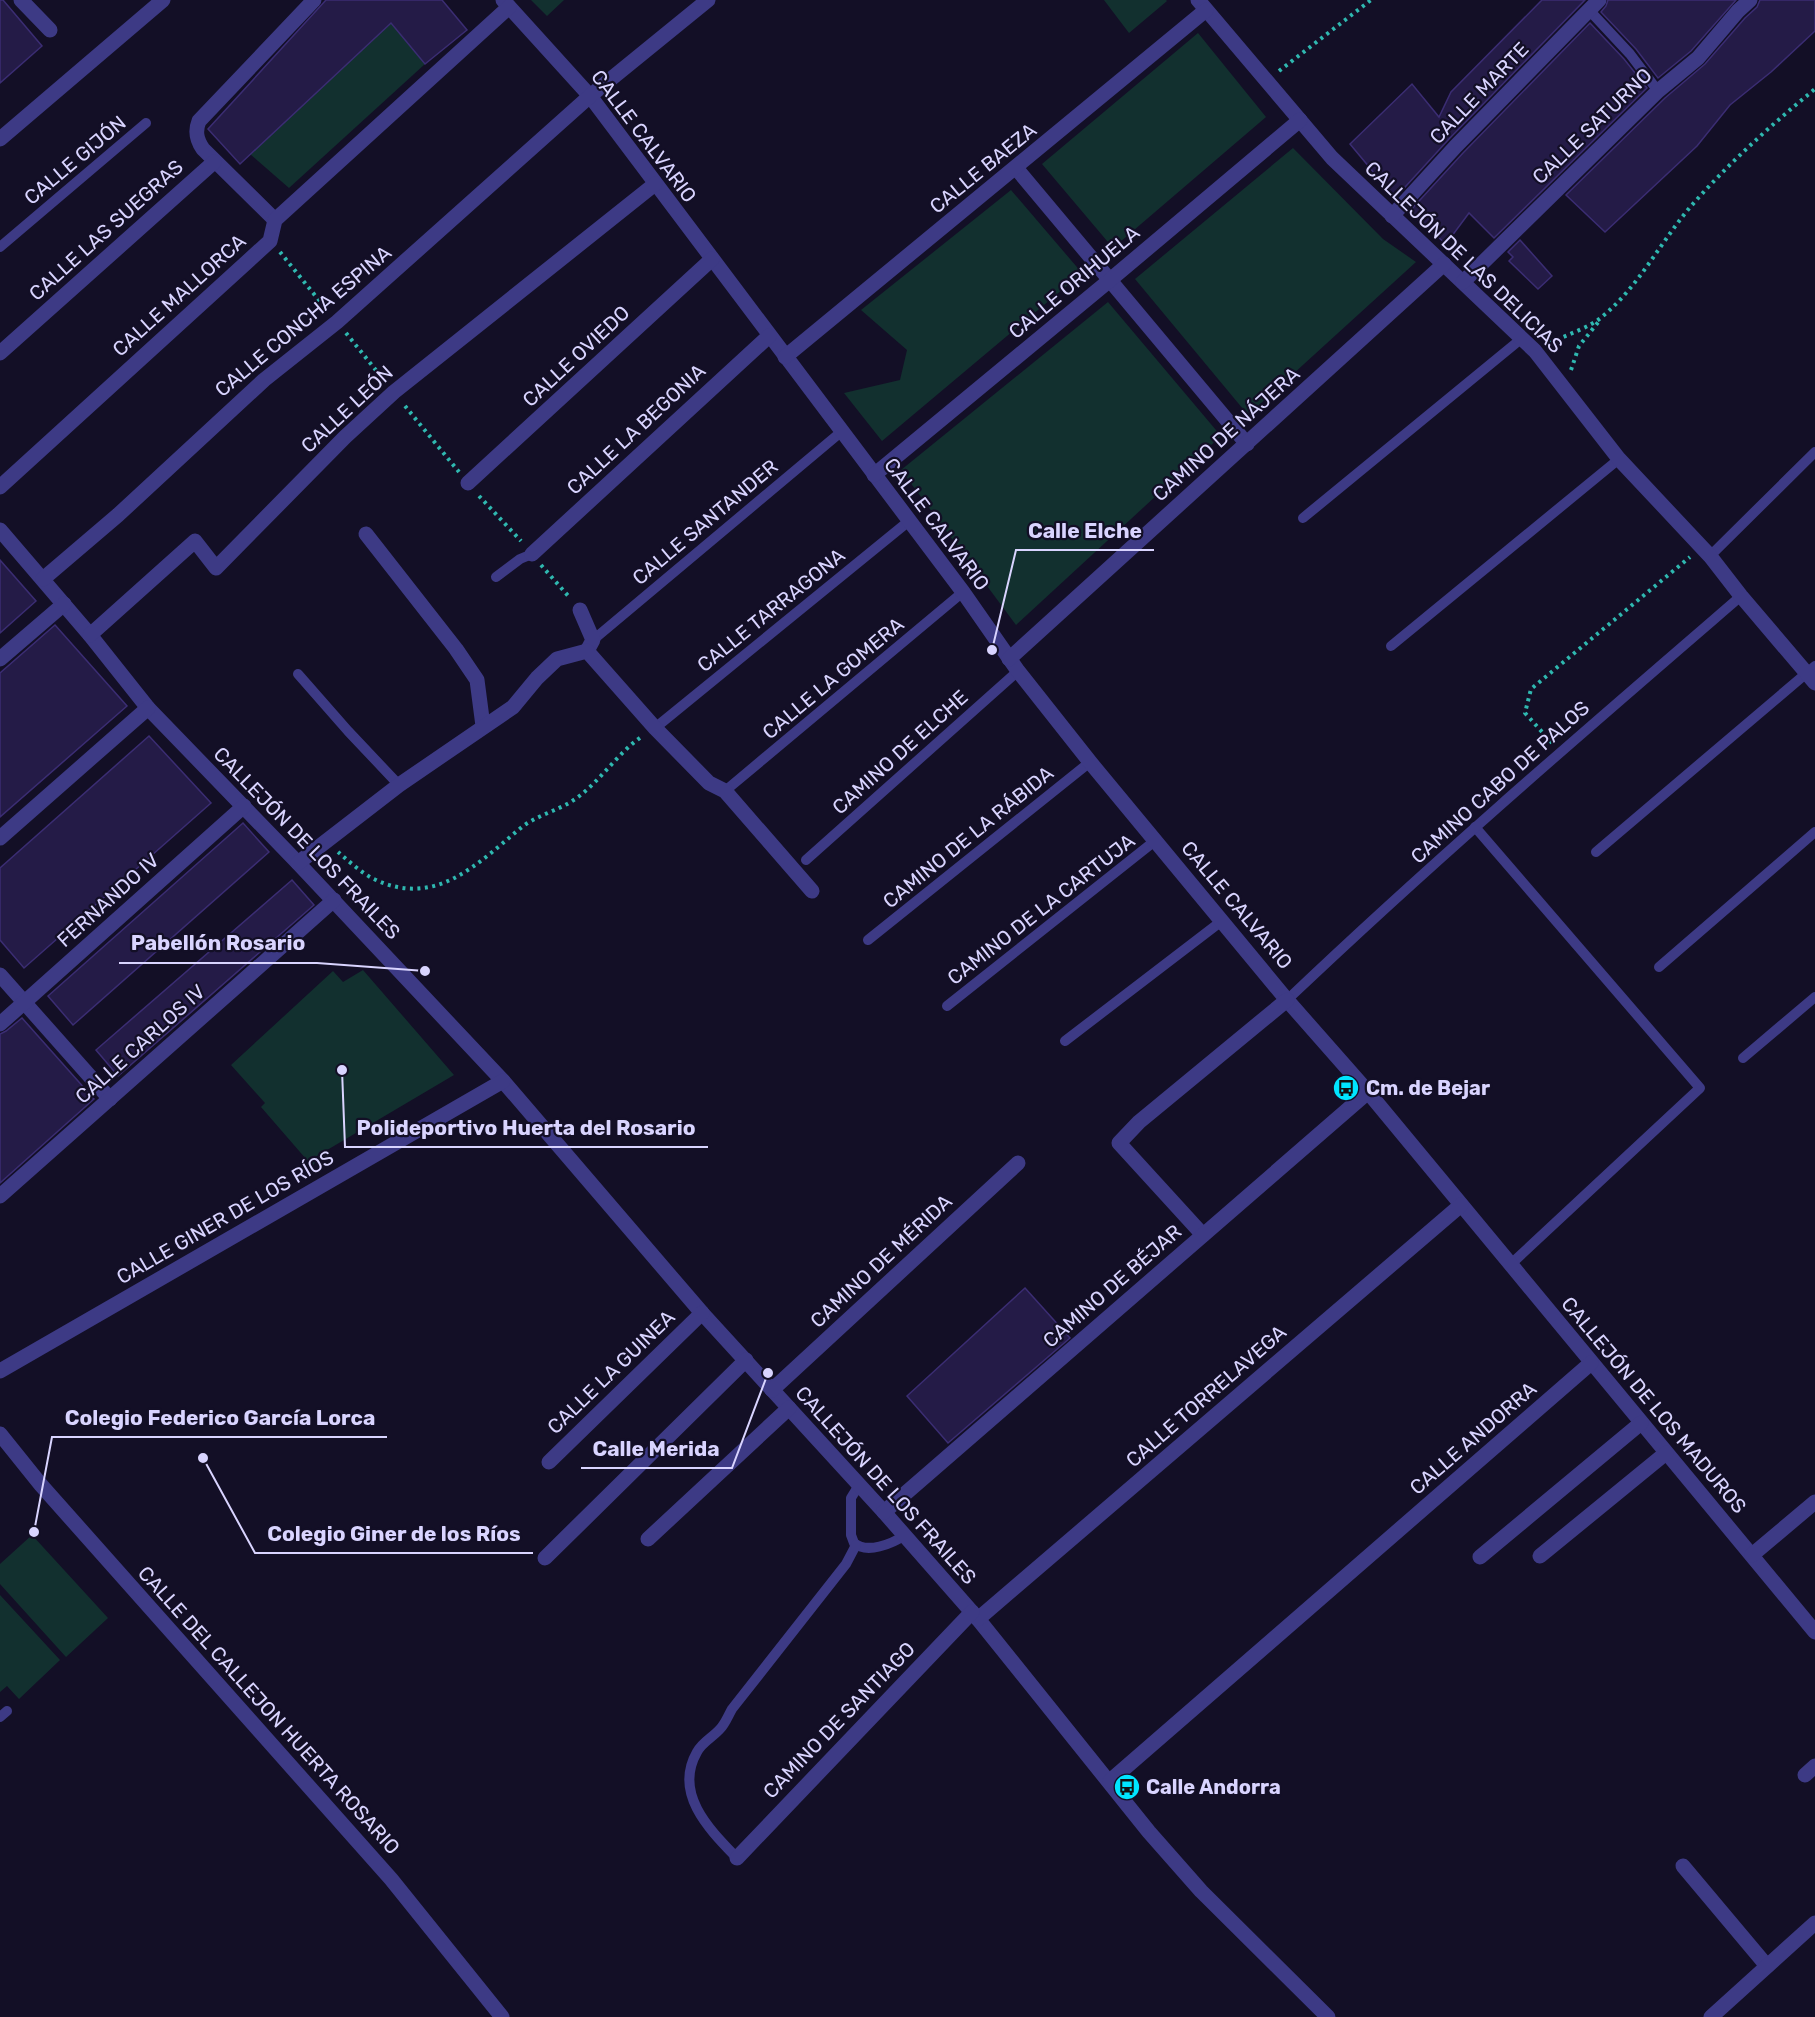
<svg xmlns="http://www.w3.org/2000/svg" width="1815" height="2017" font-family="Rubik,sans-serif">
<style>
.green{fill:#12302f}
.building{fill:#241b47;stroke:#3b2d73;stroke-width:1.5}
.lines{fill:none;stroke-linecap:round;stroke-linejoin:round}
.path{stroke:#2fb8b0;stroke-width:4;stroke-dasharray:3 4.5;stroke-linecap:butt}
.service{stroke:#3d3a85;stroke-width:10}
.minor{stroke:#3d3a85;stroke-width:15}
.labels{text-anchor:middle;dominant-baseline:central;stroke-width:4.5;stroke-linejoin:round;paint-order:stroke}
.street-label{font-size:20px;fill:#d9d4ff;stroke:#130f26}
.poi-label{font-size:20px;font-weight:bold;fill:#d9d4ff;stroke:#130f26;text-anchor:start}
.leader{fill:none;stroke:#d9d4ff;stroke-width:2}
.callout-dot{fill:#d9d4ff;stroke:#130f26;stroke-width:2}
.callout-label{font-size:21px;text-anchor:middle;font-weight:bold;fill:#d9d4ff;stroke:#130f26;stroke-width:4.5;stroke-linejoin:round;paint-order:stroke}
</style>
<rect width="100%" height="100%" fill="#130f26"/>
<g class="green">
<path d="M531,0H564L547,16Z"/>
<path d="M1104,0H1166L1167,1L1129,33Z"/>
<path d="M391,23L425,64L289,188L250,154Z"/>
<path d="M1198,33L1266,117L1113,248L1042,164Z"/>
<path d="M1293,148L1383,239L1416,262L1248,415L1135,279Z"/>
<path d="M1011,190L1082,273L882,441L844,393L900,380L907,350L861,310Z"/>
<path d="M1108,302L1221,436L1016,625L901,470Z"/>
<path d="M363,970L454,1075L317,1156L313,1167L261,1107L265,1103L231,1065L333,971L343,982Z"/>
<path d="M32,1535L108,1618L66,1657L0,1584V1564Z"/>
<path d="M0,1595L60,1660L19,1699L7,1686L0,1692Z"/>
</g>
<g class="building">
<path d="M0,0H3L42,46L0,83Z"/>
<path d="M326,0H442L467,30L425,64L391,23L240,164L208,129Z"/>
<path d="M1542,0H1585L1449,139L1395,198L1350,144L1412,84L1439,117L1451,92Z"/>
<path d="M1608,0H1736L1691,51L1658,78L1636,49L1601,12L1606,6Z"/>
<path d="M1760,0H1815V31L1771,72L1730,105L1697,146L1605,232L1566,195L1665,98L1705,64L1745,18L1757,7Z"/>
<path d="M1590,23L1624,59L1647,88L1494,238L1469,213L1446,244L1409,212L1463,153Z"/>
<path d="M1520,240L1552,276L1538,289L1509,261L1513,257L1508,252Z"/>
<path d="M0,560L36,601L0,633Z"/>
<path d="M55,625L127,706L0,817V673Z"/>
<path d="M149,736L211,803L24,968L0,940V868Z"/>
<path d="M243,823L269,852L73,1025L48,996Z"/>
<path d="M292,880L314,905L118,1076L96,1050Z"/>
<path d="M22,1018L94,1099L0,1183V1034L6,1031Z"/>
<path d="M1025,1288L1070,1338L948,1443L907,1396Z"/>
</g>
<g class="lines">
<g class="path">
<path d="M1279,71L1371,0"/>
<path d="M280,252L326,309"/>
<path d="M346,333L383,379"/>
<path d="M1550,343C1566,335 1591,327 1603,316C1640,285 1661,241 1692,205C1729,163 1771,125 1815,89"/>
<path d="M1571,370L1579,346L1600,320"/>
<path d="M405,406L459,472"/>
<path d="M479,496L521,541"/>
<path d="M541,565L570,598"/>
<path d="M1552,743L1525,713L1531,689L1690,557"/>
<path d="M338,852C349,861 361,873 374,879C436,909 478,863 522,827C539,814 561,810 578,797C601,780 617,754 641,737"/>
</g>
<g class="service">
<path d="M1589,10L1630,54L1658,91"/>
<path d="M0,247L146,123"/>
<path d="M1303,518L1521,339"/>
<path d="M1710,556L1815,452"/>
<path d="M496,577L520,559L532,554"/>
<path d="M593,640L841,432"/>
<path d="M1391,646L1619,459"/>
<path d="M298,674L348,731L399,785"/>
<path d="M655,728L909,521"/>
<path d="M725,791L963,592"/>
<path d="M1475,827L1700,1088L1510,1265"/>
<path d="M1596,852L1815,666"/>
<path d="M806,860L1018,671"/>
<path d="M868,940L1090,762"/>
<path d="M1659,967L1815,832"/>
<path d="M1287,1000C1434,860 1588,728 1741,596"/>
<path d="M947,1006L1156,840"/>
<path d="M1065,1041L1223,920"/>
<path d="M1743,1058L1815,997"/>
<path d="M859,1485L851,1498V1535L854,1543C867,1554 892,1544 905,1535"/>
<path d="M0,1717L7,1711"/>
<path d="M737,1858C710,1830 673,1794 697,1752C702,1742 712,1738 720,1729C725,1724 728,1716 732,1709L846,1564L856,1545"/>
</g>
<g class="minor">
<path d="M21,0L50,30"/>
<path d="M503,0L590,96L963,592L1018,671L1090,762L1287,1000L1368,1092L1815,1632"/>
<path d="M1198,0L1332,158L1535,351L1619,459L1710,556L1741,596L1815,683"/>
<path d="M0,139L163,0"/>
<path d="M1016,168L1247,444"/>
<path d="M1392,216L1456,146L1599,0"/>
<path d="M275,220L203,149C196,139 195,131 199,121L314,0"/>
<path d="M1463,282L1658,91L1698,58L1738,11L1750,0"/>
<path d="M0,353L214,162"/>
<path d="M785,357L1206,10"/>
<path d="M874,475L1110,280L1300,120"/>
<path d="M468,483L712,259"/>
<path d="M0,487L270,241L275,220L509,7"/>
<path d="M0,530L90,635L148,708L298,863L503,1081L702,1313L884,1512L978,1619L1149,1832L1201,1891L1328,2017"/>
<path d="M366,534L456,649L477,680L483,726"/>
<path d="M532,554L769,336"/>
<path d="M43,579L118,515L264,380L337,322L590,96L708,0"/>
<path d="M580,610L593,640L587,651"/>
<path d="M90,635L195,541L216,568L345,437L394,392L655,184"/>
<path d="M0,659L64,604"/>
<path d="M1009,659L1444,264"/>
<path d="M0,838L148,708"/>
<path d="M298,863L399,785L513,707L537,678L557,659L587,651L655,728L709,783L725,791L812,891"/>
<path d="M0,975L110,1099"/>
<path d="M0,1024L244,806"/>
<path d="M0,1196L334,900"/>
<path d="M1203,1235L1119,1143L1139,1122L1287,1000"/>
<path d="M0,1371L503,1081"/>
<path d="M772,1390L1018,1163"/>
<path d="M0,1434L41,1485L391,1879L502,2017"/>
<path d="M549,1462L702,1313"/>
<path d="M884,1512L1368,1092"/>
<path d="M648,1539L789,1408"/>
<path d="M1752,1555L1815,1502"/>
<path d="M1540,1556L1666,1453"/>
<path d="M1480,1557L1641,1423"/>
<path d="M545,1558L746,1360"/>
<path d="M978,1619L1461,1205"/>
<path d="M1805,1775L1815,1766"/>
<path d="M1110,1781L1591,1363"/>
<path d="M737,1858L972,1612"/>
<path d="M1683,1866L1767,1966"/>
<path d="M1711,2017L1815,1923"/>
</g>
</g>
<defs>
<g id="bus-disc" transform="scale(1.35)"><circle r="9.5" fill="#00e5ff" stroke="#130f26"/><path d="M-5-6H5V4H4V6H2V4H-2V6H-4V4H-5ZM-3.5-4V0h7V-4ZM-3.5 1.2v1.5H-2V1.2ZM2 1.2v1.5H3.5V1.2Z" fill="#111"/></g>
</defs>
<g fill-rule="evenodd">
<use href="#bus-disc" x="1346" y="1088"/>
<use href="#bus-disc" x="1127" y="1787"/>
</g>
<g class="labels">
<g class="street-label">
<text transform="translate(1479 93) rotate(-46)">CALLE MARTE</text>
<text transform="translate(1592 126) rotate(-44)">CALLE SATURNO</text>
<text transform="translate(644 136) rotate(53)">CALLE CALVARIO</text>
<text transform="translate(75 160) rotate(-40)">CALLE GIJÓN</text>
<text transform="translate(983 168) rotate(-39)">CALLE BAEZA</text>
<text transform="translate(106 230) rotate(-42)">CALLE LAS SUEGRAS</text>
<text transform="translate(1464 257) rotate(44)">CALLEJÓN DE LAS DELICIAS</text>
<text transform="translate(1074 282) rotate(-40)">CALLE ORIHUELA</text>
<text transform="translate(179 295) rotate(-42)">CALLE MALLORCA</text>
<text transform="translate(303 321) rotate(-40)">CALLE CONCHA ESPINA</text>
<text transform="translate(576 356) rotate(-43)">CALLE OVIEDO</text>
<text transform="translate(347 409) rotate(-43)">CALLE LEÓN</text>
<text transform="translate(636 429) rotate(-43)">CALLE LA BEGONIA</text>
<text transform="translate(1226 434) rotate(-42)">CAMINO DE NÁJERA</text>
<text transform="translate(705 522) rotate(-40)">CALLE SANTANDER</text>
<text transform="translate(937 524) rotate(53)">CALLE CALVARIO</text>
<text transform="translate(771 610) rotate(-39)">CALLE TARRAGONA</text>
<text transform="translate(833 678) rotate(-40)">CALLE LA GOMERA</text>
<text transform="translate(900 752) rotate(-42)">CAMINO DE ELCHE</text>
<text transform="translate(1500 782) rotate(-42)">CAMINO CABO DE PALOS</text>
<text transform="translate(968 837) rotate(-39)">CAMINO DE LA RÁBIDA</text>
<text transform="translate(307 843) rotate(46)">CALLEJÓN DE LOS FRAILES</text>
<text transform="translate(108 900) rotate(-42)">FERNANDO IV</text>
<text transform="translate(1237 905) rotate(50)">CALLE CALVARIO</text>
<text transform="translate(1041 909) rotate(-38)">CAMINO DE LA CARTUJA</text>
<text transform="translate(140 1044) rotate(-42)">CALLE CARLOS IV</text>
<text transform="translate(225 1217) rotate(-30)">CALLE GINER DE LOS RÍOS</text>
<text transform="translate(881 1261) rotate(-43)">CAMINO DE MÉRIDA</text>
<text transform="translate(1112 1286) rotate(-41)">CAMINO DE BÉJAR</text>
<text transform="translate(611 1372) rotate(-44)">CALLE LA GUINEA</text>
<text transform="translate(1206 1396) rotate(-41)">CALLE TORRELAVEGA</text>
<text transform="translate(1654 1405) rotate(50)">CALLEJÓN DE LOS MADUROS</text>
<text transform="translate(1473 1438) rotate(-41)">CALLE ANDORRA</text>
<text transform="translate(886 1485) rotate(48)">CALLEJÓN DE LOS FRAILES</text>
<text transform="translate(269 1710) rotate(48)">CALLE DEL CALLEJON HUERTA ROSARIO</text>
<text transform="translate(839 1720) rotate(-46)">CAMINO DE SANTIAGO</text>
</g>
<g class="poi-label">
<text x="1366" y="1088">Cm. de Bejar</text>
<text x="1146" y="1787">Calle Andorra</text>
</g>
</g>
<path class="leader" d="M992 650L1016 550H1154M425 971L317 963H119M342 1070L345 1147H708M34 1532L52 1437H387M768 1373L732 1468H581M203 1458L255 1553H533"/>
<g class="callout-dot">
<circle cx="992" cy="650" r="6"/>
<circle cx="425" cy="971" r="6"/>
<circle cx="342" cy="1070" r="6"/>
<circle cx="34" cy="1532" r="6"/>
<circle cx="768" cy="1373" r="6"/>
<circle cx="203" cy="1458" r="6"/>
</g>
<g class="callout-label">
<text x="1085" y="538">Calle Elche</text>
<text x="218" y="950">Pabellón Rosario</text>
<text x="526" y="1135">Polideportivo Huerta del Rosario</text>
<text x="220" y="1425">Colegio Federico García Lorca</text>
<text x="656" y="1456">Calle Merida</text>
<text x="394" y="1541">Colegio Giner de los Ríos</text>
</g>
</svg>
